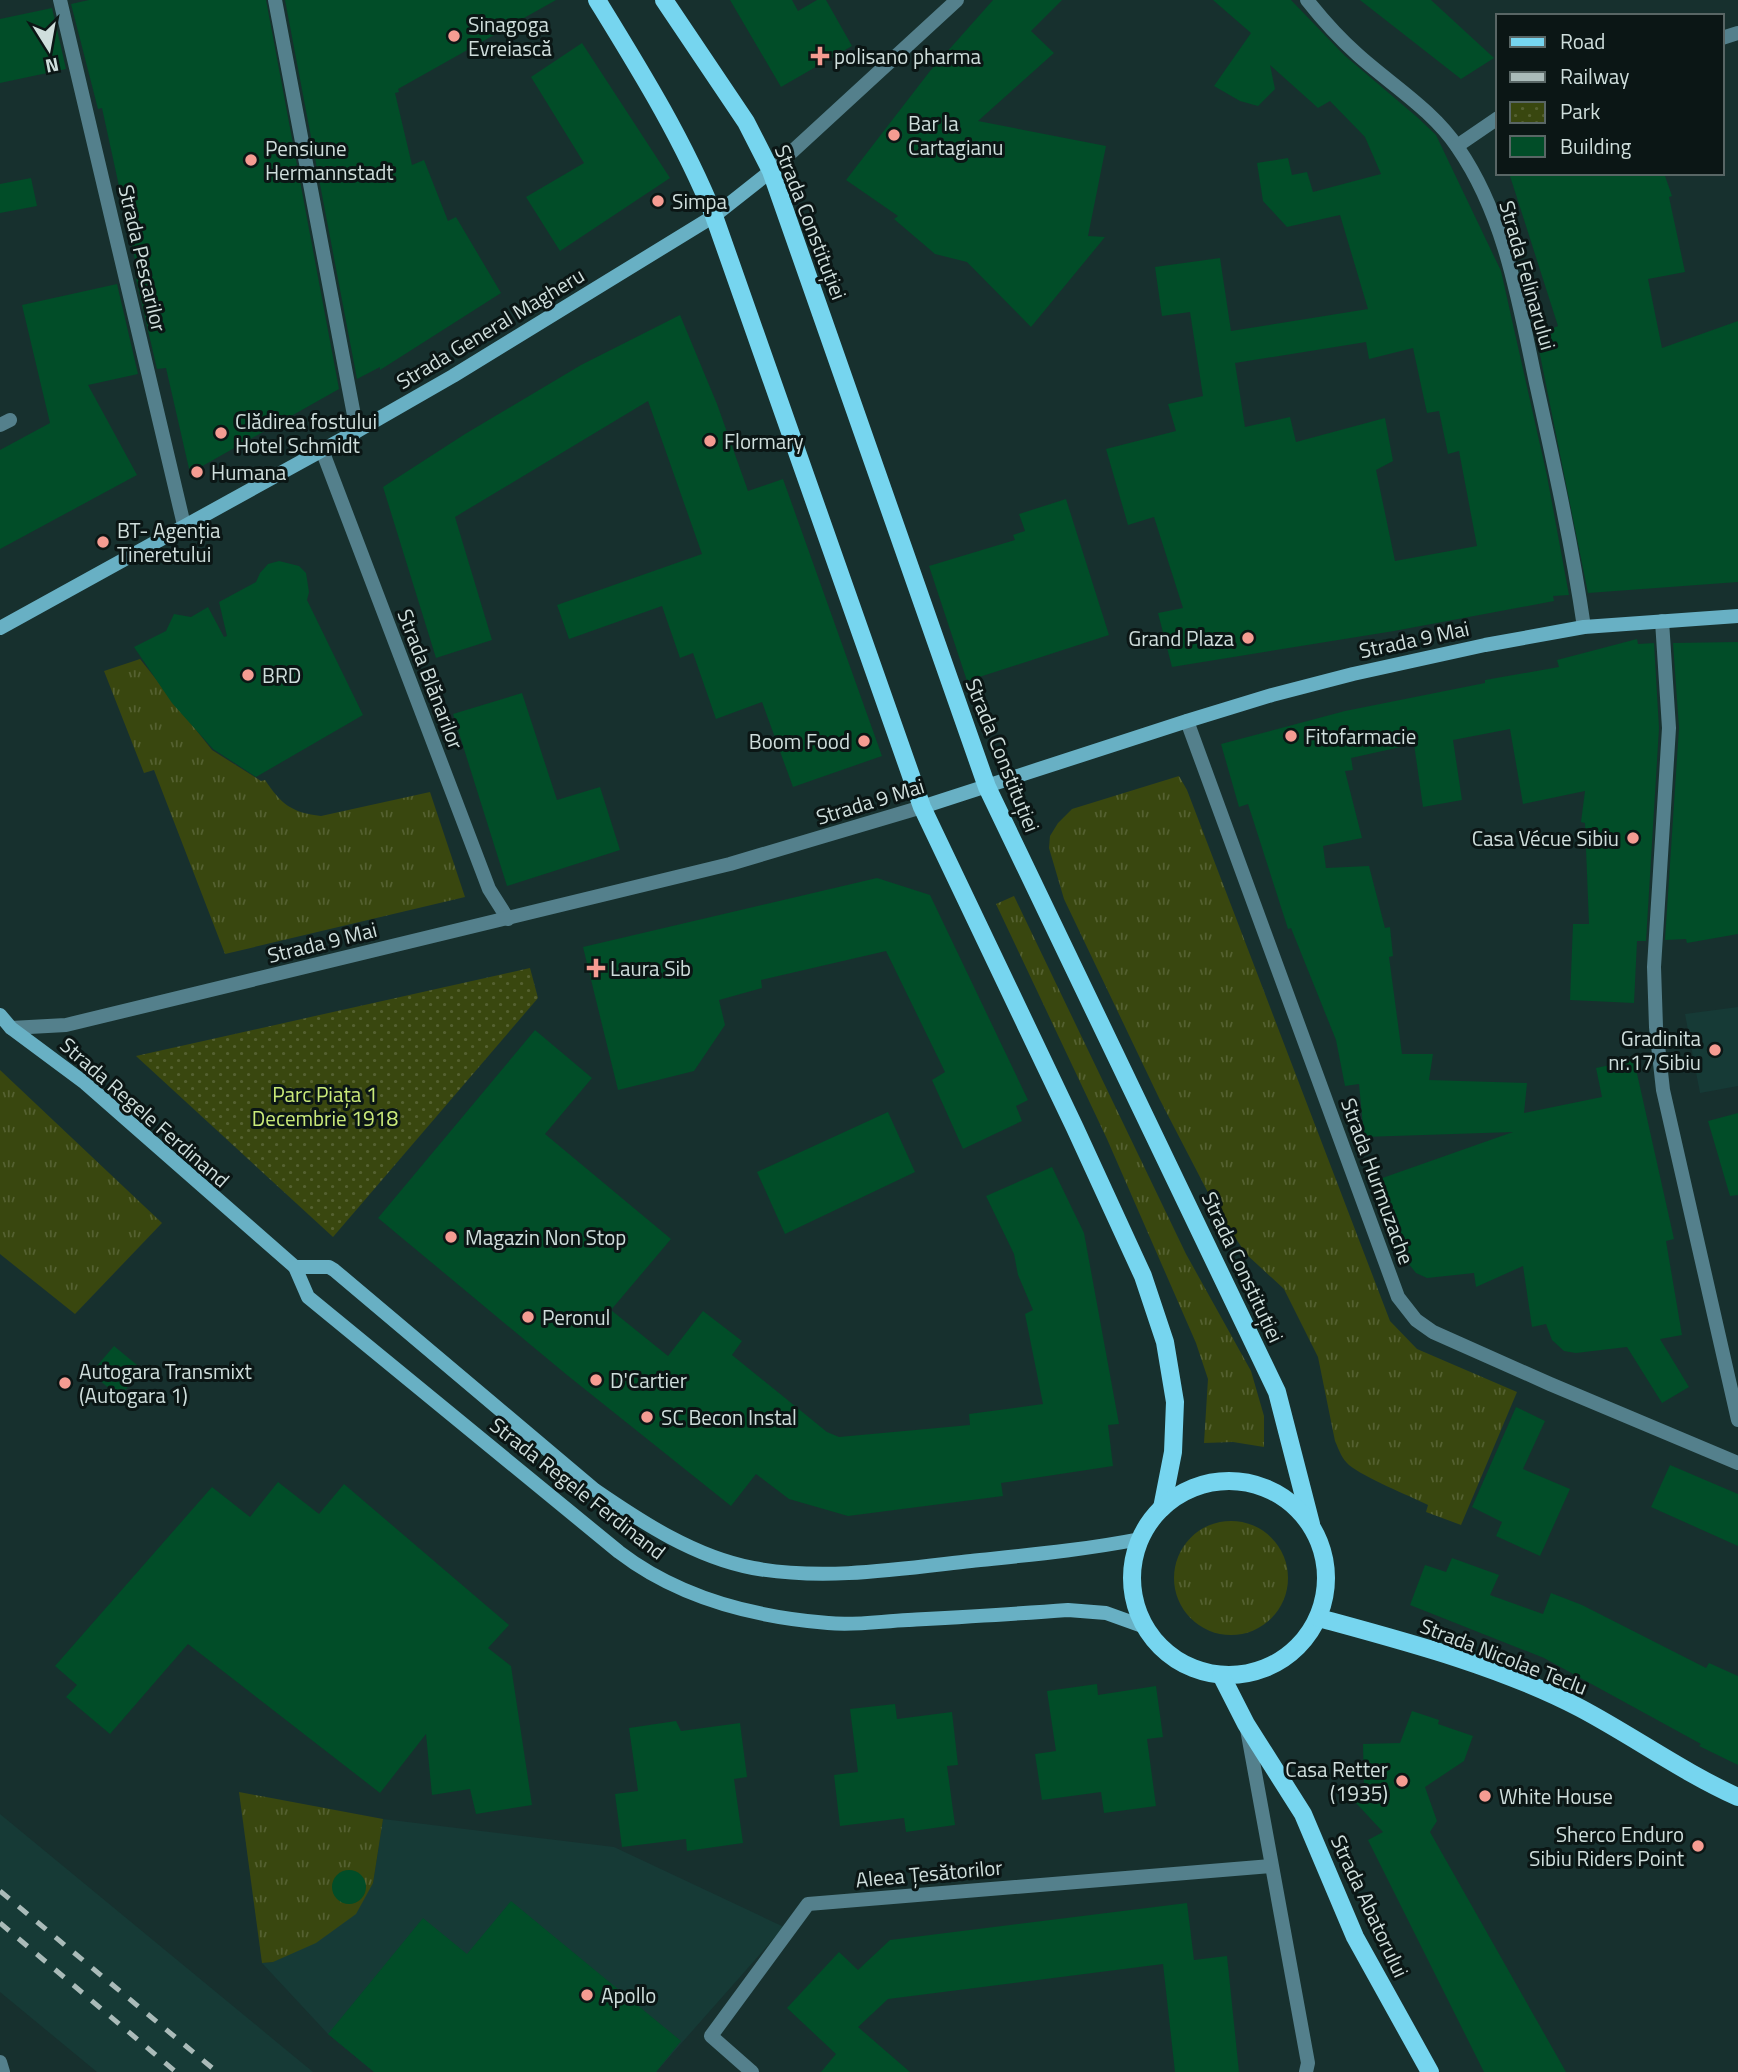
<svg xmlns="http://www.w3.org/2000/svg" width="1738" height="2072" font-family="'Titillium Web',sans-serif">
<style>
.built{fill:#163a36}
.grass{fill:url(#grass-tufts)}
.park{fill:url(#park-dots)}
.building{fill:#014d28;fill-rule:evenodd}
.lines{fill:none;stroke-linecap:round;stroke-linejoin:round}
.street{stroke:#54808c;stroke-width:14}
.secondary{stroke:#68b0c4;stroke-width:14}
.primary{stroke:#76d5ef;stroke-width:18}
.rail{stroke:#aabbb9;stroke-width:5;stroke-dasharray:12 12;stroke-linecap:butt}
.poi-dot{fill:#f59c92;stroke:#0b1615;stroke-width:2.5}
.labels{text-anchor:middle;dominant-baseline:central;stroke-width:6;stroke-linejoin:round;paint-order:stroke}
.poi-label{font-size:21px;fill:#cfdedc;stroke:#0b1615;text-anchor:start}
.street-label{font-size:21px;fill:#cfdedc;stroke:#0b1615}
.park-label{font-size:21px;fill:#caea79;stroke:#0b1615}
</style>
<defs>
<pattern id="grass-tufts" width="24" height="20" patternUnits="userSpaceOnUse" patternTransform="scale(1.75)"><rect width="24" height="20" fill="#39470f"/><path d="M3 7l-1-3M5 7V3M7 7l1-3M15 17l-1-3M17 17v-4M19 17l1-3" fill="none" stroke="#556131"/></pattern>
<pattern id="park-dots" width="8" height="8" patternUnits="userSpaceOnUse" patternTransform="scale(1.75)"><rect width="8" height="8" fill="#39470f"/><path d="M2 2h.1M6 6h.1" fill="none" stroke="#556131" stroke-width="1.8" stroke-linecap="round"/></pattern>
</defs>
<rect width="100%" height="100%" fill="#17302e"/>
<g class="built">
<path d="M1738,1007V1086L1700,1093L1685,1014Z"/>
<path d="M0,1814L313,2072H97L0,1992Z"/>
<path d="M383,1819L614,1847L784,1927L656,2072H374L328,2034L262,1963L273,1962L373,1883Z"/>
</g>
<g class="grass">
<path d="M140,659L212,750L261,781L265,780C281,804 292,813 321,816L430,792L465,897L225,954L154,770L144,773L104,671Z"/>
<path d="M1179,776L1187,790L1390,1321L1417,1349L1517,1392L1461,1525L1426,1512L1428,1505C1408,1495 1365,1478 1349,1465C1342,1459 1339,1450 1335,1441L1318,1357L1284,1289L1246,1254L1216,1208L1160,1100L1064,899L1049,848L1050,836L1058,823L1072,809Z"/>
<path d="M1014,896L1186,1254L1251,1371L1264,1416V1447L1233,1442L1204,1443L1208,1379L1196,1343L1107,1139L996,904Z"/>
<path d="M0,1070L162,1223L75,1314L0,1254Z"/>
<circle cx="1231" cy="1578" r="57"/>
<path d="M239,1792L383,1819L373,1883L356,1914L316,1943L273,1962L262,1963Z"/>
</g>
<path class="park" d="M530,968L538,998L333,1237L136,1056Z"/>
<g class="building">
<path d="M89,0H266L339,389L190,473L166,368L157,369L136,279L139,278L102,108L98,109L71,4Z"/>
<path d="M285,0H556L398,89L399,92L395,93L412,165L424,160L448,221L456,217L501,293L380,370V367L357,379Z"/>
<path d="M730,0H792L798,11L817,0H826L852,46L781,87Z"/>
<path d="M993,0H1062L1031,31L1054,53L978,121L1106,146L1088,236L1105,237L1031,327L967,262L935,254L894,219L898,216L846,180L930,71Z"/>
<path d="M1213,0H1291L1344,55L1417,117L1436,135L1501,271L1547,476L1569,595L1553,596L1554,601L1394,631L1172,667L1158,613L1183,608L1154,517L1128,525L1106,449L1176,431L1168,404L1203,396L1190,312L1162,316L1155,267L1220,258L1231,331L1368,309L1340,215L1287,227L1263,201L1257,163L1288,158L1292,175L1307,172L1313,192L1381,174L1365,137L1330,101L1318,108L1270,65L1275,89L1258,106L1240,101L1214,86L1251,33ZM1366,342L1369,359L1413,348L1427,413L1439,411L1448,454L1459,451L1477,546L1395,561L1376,470L1393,461L1385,418L1296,442L1290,417L1245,427L1235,363Z"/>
<path d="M1360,0H1431L1494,58L1461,79Z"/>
<path d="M52,8L66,69L0,83V19Z"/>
<path d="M582,43L670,178L560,251L526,197L584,163L531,77Z"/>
<path d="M1509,173H1664L1672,196L1669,197L1685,272L1648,279L1662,348L1738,321V582L1588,593L1536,335L1558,326Z"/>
<path d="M31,178L37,206L0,213V184Z"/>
<path d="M117,284L138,374L88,385L137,475L0,549V450L50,423L22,305Z"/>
<path d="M680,315L717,404L748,491L783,479L882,756L793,787L762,702L716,719L693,653L680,658L662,606L569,639L557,605L702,554L648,401L455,517L492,640L436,658L383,487L465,434L581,365Z"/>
<path d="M1066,499L1109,635L967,681L929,566L1015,540L1013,535L1025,531L1019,514Z"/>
<path d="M279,561L299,566L306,573L309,592L307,600L363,715L256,777L213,749L172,703L134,647L166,631L174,614L191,617L208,607L224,637L227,636L219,602L256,582L260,573L268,564Z"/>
<path d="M1637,639L1638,644L1654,643L1659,728L1646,941H1637L1634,1003L1570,1000L1573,924H1589L1585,823L1581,822L1585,791L1523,804L1510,729L1453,740L1462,800L1423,807L1414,744L1351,758L1353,770L1345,771L1362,838L1323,846L1326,868L1369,866L1385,928L1390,927L1393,956L1389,957L1402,1054H1433L1429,1080L1527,1083L1524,1113L1602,1097L1596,1068L1634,1060L1674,1239L1666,1241L1682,1335L1660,1339L1689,1387L1662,1403L1627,1347L1576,1353L1564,1351L1552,1340L1546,1324L1532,1327L1523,1266L1476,1287L1474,1273L1427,1278L1416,1273L1408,1263L1400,1235L1391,1238L1371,1182L1513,1132L1364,1137L1359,1084L1345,1086L1336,1040L1291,928L1288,929L1248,804L1239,807L1221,744L1345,711L1485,683V680L1559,667L1557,660Z"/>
<path d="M1738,642V934L1687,943L1686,939L1665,940L1679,728L1673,643Z"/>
<path d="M522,693L557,800L600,787L620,850L507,886L453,714Z"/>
<path d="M877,878L930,895L1028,1100L1016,1106L1022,1121L963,1149L932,1080L945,1072L886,951L761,980L762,988L719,1000L725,1025L694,1071L618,1090L583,947Z"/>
<path d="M535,1030L592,1078L545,1134L671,1239L611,1310L668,1356L703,1311L742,1341L732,1355L827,1432L839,1437L970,1425L969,1414L1043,1404L1025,1314L1033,1310L1018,1275L1014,1254L986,1196L1052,1167L1084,1233L1119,1424L1108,1425L1113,1466L1001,1483L1003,1496L848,1516L789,1499L756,1474L731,1506L567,1375L378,1218Z"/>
<path d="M888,1112L915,1172L785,1234L757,1172Z"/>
<path d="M1738,1113V1195L1730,1196L1708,1121Z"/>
<path d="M114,1346L143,1370L119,1397L91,1373Z"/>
<path d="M1516,1407L1545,1421L1523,1469L1570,1489L1540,1556L1496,1536L1502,1522L1472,1507Z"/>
<path d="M1670,1465L1738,1494V1546L1651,1507Z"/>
<path d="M278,1482L319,1514L344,1484L509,1625L488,1648L511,1666L532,1805L476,1814L470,1789L432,1795L426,1734L380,1793L188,1644L110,1734L66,1697L77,1685L55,1666L212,1487L250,1517Z"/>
<path d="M1452,1558L1499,1575L1490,1595L1543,1614L1551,1593L1582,1605L1706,1668L1709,1663L1738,1676V1765L1699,1746L1701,1744L1544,1658L1410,1605L1425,1565L1446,1572Z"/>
<path d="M1097,1684L1098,1695L1156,1686L1163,1737L1147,1739L1156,1806L1104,1813L1101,1792L1042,1800L1035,1754L1056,1751L1047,1691Z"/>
<path d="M895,1704L897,1719L952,1712L958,1765L947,1766L955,1825L906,1832L904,1818L840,1826L834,1775L858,1772L850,1709Z"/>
<path d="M1412,1711L1439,1720L1438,1724L1473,1736L1464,1761L1425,1787L1437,1821L1430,1832L1566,2072H1484L1368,1840L1383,1832L1356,1803L1364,1791L1363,1744L1400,1743Z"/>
<path d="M676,1721L681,1731L740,1723L747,1777L734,1779L743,1843L687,1851L686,1839L622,1847L615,1794L638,1791L629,1728Z"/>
<circle cx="349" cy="1887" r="17"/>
<path d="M511,1901L681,2041L656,2072H374L328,2034L423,1918L467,1954Z"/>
<path d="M1187,1903L1194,1960L1227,1956L1239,2072H1175L1163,1964L888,1999L858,2027L910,2072H821L836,2054L787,2008L839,1952L858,1970L890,1940Z"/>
</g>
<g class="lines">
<g class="street">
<path d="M60,0L184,525"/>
<path d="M275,0L357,431"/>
<path d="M1307,0C1322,19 1339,38 1357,54C1390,84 1433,110 1458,148C1505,216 1519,303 1536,383C1554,464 1572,545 1584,627"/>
<path d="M1722,38L1738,33"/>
<path d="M1457,146L1498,118"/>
<path d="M771,171L957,0"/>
<path d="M0,425L10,420"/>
<path d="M322,450L489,889L508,919"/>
<path d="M1662,621L1669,728L1654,967L1656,1027L1663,1090L1738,1420"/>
<path d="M1187,721L1398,1297L1416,1320L1433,1332L1550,1384L1738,1463"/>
<path d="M11,1028L66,1025L730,864L922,807"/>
<path d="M1247,1729L1308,2063L1306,2072"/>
<path d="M0,2062L3,2072"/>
<path d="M752,2072L711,2036L808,1904L1271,1866"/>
</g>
<g class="secondary">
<path d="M0,628L357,431L453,376L714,216L771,171"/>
<path d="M922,807L1187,721L1272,695L1353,674L1485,645L1584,627L1738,616"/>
<path d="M0,1015L11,1028L85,1083L295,1267L308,1297L619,1552C679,1598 753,1617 828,1623C854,1626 882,1621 908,1620C961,1617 1015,1614 1068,1610L1106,1613L1145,1627"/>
<path d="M295,1267H329L334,1270L595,1490C643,1523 695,1557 753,1568C824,1581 900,1569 971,1561C1028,1555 1084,1550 1140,1539"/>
</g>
<g class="primary">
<path d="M597,0C640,70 683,139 714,216L922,807L1075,1128L1143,1276L1165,1342L1175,1402L1173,1452L1162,1508"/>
<path d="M664,0L746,122L771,171L987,787L1277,1392L1311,1524"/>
<circle cx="1229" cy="1578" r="97"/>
<path d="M1319,1618C1407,1642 1499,1666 1580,1708C1633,1736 1684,1773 1738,1797"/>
<path d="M1221,1675L1246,1724L1303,1814L1355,1937L1430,2072"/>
</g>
<g class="rail">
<path d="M0,1891L217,2072"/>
<path d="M0,1923L176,2072"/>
</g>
</g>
<g class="poi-dot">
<circle cx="454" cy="36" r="7"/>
<path d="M816.5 45.5h7v7h7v7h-7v7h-7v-7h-7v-7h7z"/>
<circle cx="894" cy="135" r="7"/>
<circle cx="251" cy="160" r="7"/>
<circle cx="658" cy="201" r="7"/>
<circle cx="221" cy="433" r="7"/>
<circle cx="710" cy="441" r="7"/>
<circle cx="197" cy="472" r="7"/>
<circle cx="103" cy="542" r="7"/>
<circle cx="1248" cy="638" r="7"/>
<circle cx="248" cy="675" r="7"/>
<circle cx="1291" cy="736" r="7"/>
<circle cx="864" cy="741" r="7"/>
<circle cx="1633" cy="838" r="7"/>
<path d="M592.5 957.5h7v7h7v7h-7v7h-7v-7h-7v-7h7z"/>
<circle cx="1715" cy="1050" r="7"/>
<circle cx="451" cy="1237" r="7"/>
<circle cx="528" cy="1317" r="7"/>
<circle cx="596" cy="1380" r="7"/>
<circle cx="65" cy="1383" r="7"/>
<circle cx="647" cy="1417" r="7"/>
<circle cx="1402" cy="1781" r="7"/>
<circle cx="1485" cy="1796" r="7"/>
<circle cx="1698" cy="1846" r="7"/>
<circle cx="587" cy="1995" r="7"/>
</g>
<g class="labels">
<g class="poi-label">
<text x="468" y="24">Sinagoga<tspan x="468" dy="24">Evreiască</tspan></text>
<text x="834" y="56">polisano pharma</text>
<text x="908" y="123">Bar la<tspan x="908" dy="24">Cartagianu</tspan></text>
<text x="265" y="148">Pensiune<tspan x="265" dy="24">Hermannstadt</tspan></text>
<text x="672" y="201">Simpa</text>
<text x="235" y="421">Clădirea fostului<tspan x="235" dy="24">Hotel Schmidt</tspan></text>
<text x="724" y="441">Flormary</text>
<text x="211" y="472">Humana</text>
<text x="117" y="530">BT- Agenția<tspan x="117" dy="24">Tineretului</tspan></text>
<text x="1234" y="638" text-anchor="end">Grand Plaza</text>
<text x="262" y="675">BRD</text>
<text x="1305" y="736">Fitofarmacie</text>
<text x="850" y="741" text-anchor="end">Boom Food</text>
<text x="1619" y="838" text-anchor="end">Casa Vécue Sibiu</text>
<text x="610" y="968">Laura Sib</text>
<text x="1701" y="1038" text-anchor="end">Gradinita<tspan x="1701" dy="24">nr.17 Sibiu</tspan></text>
<text x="465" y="1237">Magazin Non Stop</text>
<text x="542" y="1317">Peronul</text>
<text x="79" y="1371">Autogara Transmixt<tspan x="79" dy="24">(Autogara 1)</tspan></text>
<text x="610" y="1380">D'Cartier</text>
<text x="661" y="1417">SC Becon Instal</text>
<text x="1388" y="1769" text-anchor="end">Casa Retter<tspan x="1388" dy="24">(1935)</tspan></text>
<text x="1499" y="1796">White House</text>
<text x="1684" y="1834" text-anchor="end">Sherco Enduro<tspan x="1684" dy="24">Sibiu Riders Point</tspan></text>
<text x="601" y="1995">Apollo</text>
</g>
<g class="street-label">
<text transform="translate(811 222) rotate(69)">Strada Constituției</text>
<text transform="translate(143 258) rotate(77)">Strada Pescarilor</text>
<text transform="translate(1528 275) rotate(74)">Strada Felinarului</text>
<text transform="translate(490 328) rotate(-31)">Strada General Magheru</text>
<text transform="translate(1414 639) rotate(-12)">Strada 9 Mai</text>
<text transform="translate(431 679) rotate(69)">Strada Blănarilor</text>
<text transform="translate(1003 755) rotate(68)">Strada Constituției</text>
<text transform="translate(870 801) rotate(-17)">Strada 9 Mai</text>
<text transform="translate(322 942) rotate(-14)">Strada 9 Mai</text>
<text transform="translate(145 1112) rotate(41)">Strada Regele Ferdinand</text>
<text transform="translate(1378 1181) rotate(70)">Strada Hurmuzache</text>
<text transform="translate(1243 1267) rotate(65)">Strada Constituției</text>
<text transform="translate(578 1488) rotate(38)">Strada Regele Ferdinand</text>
<text transform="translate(1504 1656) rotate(21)">Strada Nicolae Teclu</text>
<text transform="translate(929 1873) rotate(-5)">Aleea Țesătorilor</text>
<text transform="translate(1370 1906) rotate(65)">Strada Abatorului</text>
</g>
<g class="park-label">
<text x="325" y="1094">Parc Piața 1<tspan x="325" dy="24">Decembrie 1918</tspan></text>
</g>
</g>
<rect x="1496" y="14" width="228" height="161" fill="#0b1615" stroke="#596665" stroke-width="2"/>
<rect x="1510" y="37" width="35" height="10" fill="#76d5ef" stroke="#596665" stroke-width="2"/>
<text x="1560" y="49" font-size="21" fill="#cfdedc">Road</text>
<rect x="1510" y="72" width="35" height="10" fill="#aabbb9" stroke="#596665" stroke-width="2"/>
<text x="1560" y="84" font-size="21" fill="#cfdedc">Railway</text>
<rect x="1510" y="102" width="35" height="21" fill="url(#park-dots)" stroke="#596665" stroke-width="2"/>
<text x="1560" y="119" font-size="21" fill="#cfdedc">Park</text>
<rect x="1510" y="136" width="35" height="21" fill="#014d28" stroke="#596665" stroke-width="2"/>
<text x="1560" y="154" font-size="21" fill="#cfdedc">Building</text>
<g transform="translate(49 49) rotate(169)" stroke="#0b1615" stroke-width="5" paint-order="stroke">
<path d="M0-5L12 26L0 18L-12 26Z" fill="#cfdedc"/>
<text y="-10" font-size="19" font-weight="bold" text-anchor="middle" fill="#cfdedc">N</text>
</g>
</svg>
